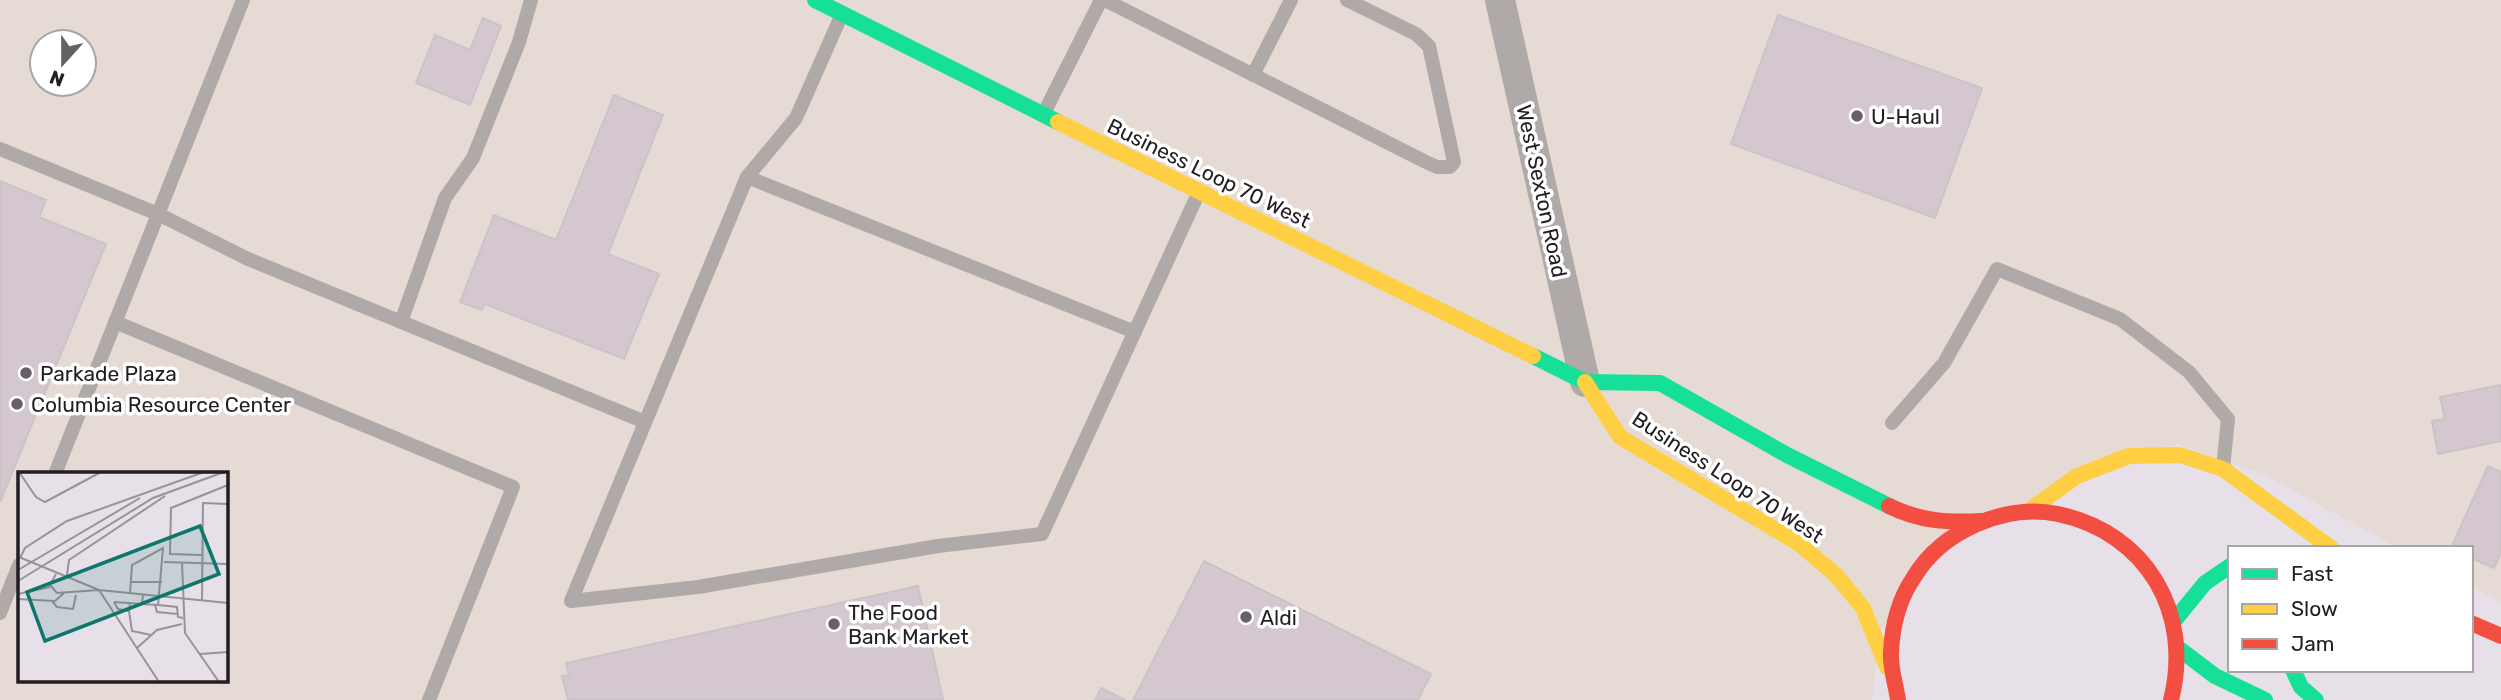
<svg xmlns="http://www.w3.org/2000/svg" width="2501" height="700" font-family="Rubik,sans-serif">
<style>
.commercial{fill:#e6dad4;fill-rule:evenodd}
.building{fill:#d4c7cf;stroke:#cac4c9;stroke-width:2}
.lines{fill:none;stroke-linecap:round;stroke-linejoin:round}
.lane{stroke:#afa9a7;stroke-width:14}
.street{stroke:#afa9a7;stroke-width:30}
.fast{stroke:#16e098;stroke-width:16}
.slow{stroke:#ffcf43;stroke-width:16}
.jam{stroke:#f24e42;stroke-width:16}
.poi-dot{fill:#666167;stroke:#fff;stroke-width:2.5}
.labels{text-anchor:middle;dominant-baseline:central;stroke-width:7;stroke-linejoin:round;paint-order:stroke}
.poi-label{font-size:21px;fill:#211d22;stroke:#fff;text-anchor:start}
.street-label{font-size:21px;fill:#211d22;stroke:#fff}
.inset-road{fill:none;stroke:#989299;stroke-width:2}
.view{fill:#0f766e;fill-opacity:0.15;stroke:#0f766e;stroke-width:3.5}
.inset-edge{fill:none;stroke:#211d22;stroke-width:3.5}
</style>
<rect width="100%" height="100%" fill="#e7e0e8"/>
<path class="commercial" d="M0,0H2501V602L2471,587V548H2398L2265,475L2178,444L1943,534L1881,630L1872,700H0ZM42,42H84V84H42ZM19,474H226V681H19Z"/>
<g class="building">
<path d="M1778,15L1982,88L1935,218L1731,144Z"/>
<path d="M483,18L501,26L470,105L416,83L435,35L470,50Z"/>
<path d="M614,95L663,115L608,254L659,274L624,359L485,304L482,310L460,302L494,215L556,240Z"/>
<path d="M0,181L46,200L39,217L106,244L0,502Z"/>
<path d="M2501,385V441L2438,454L2432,421L2445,419L2440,397Z"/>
<path d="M2488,466L2501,472V553L2494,568L2471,558V548H2451Z"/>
<path d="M1204,561L1431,674L1418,700H1133Z"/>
<path d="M918,586L943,700H568L562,676L569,675L566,663Z"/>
<path d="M1101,688L1125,700H1095Z"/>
</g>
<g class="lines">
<g class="lane">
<path d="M1105,0L1426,162L1437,167H1450L1454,162L1429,46L1416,34L1347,0"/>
<path d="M842,14L796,118L747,177L571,601L698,587L938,546L1042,534L1198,194"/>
<path d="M1253,75L1291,0"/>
<path d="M1044,113L1101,0"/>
<path d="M0,149L158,214L248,259L645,422"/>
<path d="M747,177L1135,332"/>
<path d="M115,322L513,487L429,700"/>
<path d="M401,322L445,198L473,158L519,42L531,0"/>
<path d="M1892,423L1944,363L1997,269L2120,319L2189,372L2228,419L2223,468"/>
<path d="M55,474L243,0"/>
<path d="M0,613L19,565"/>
</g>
<path class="street" d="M1500,0L1585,382"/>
<g class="fast">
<path d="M815,0L1058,122"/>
<path d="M1533,356L1585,382L1660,383L1787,455L1889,506"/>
<path d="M2174,621L2205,583L2230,566"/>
<path d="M2178,648L2215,676L2265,700"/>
<path d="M2293,670L2301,687L2316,700"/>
</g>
<g class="slow">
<path d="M1058,122L1533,356"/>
<path d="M1585,382L1620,437L1798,543L1836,575L1863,608L1887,667"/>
<path d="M2030,510L2077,476L2129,456L2180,455L2223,469L2331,548"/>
</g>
<g class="jam">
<path d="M1889,506C1919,521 1948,523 1981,521"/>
<path d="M2471,623L2501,636"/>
<path d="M1898,700C1896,685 1890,668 1891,653C1892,626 1899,599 1914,577C1942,531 2005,503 2058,514C2147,533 2193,613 2171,700"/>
</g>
</g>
<g class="poi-dot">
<circle cx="1857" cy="116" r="7"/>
<circle cx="26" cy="373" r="7"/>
<circle cx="17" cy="404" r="7"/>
<circle cx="1246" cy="617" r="7"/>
<circle cx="834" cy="624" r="7"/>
</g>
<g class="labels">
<g class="poi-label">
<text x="1871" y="116">U-Haul</text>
<text x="40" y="373">Parkade Plaza</text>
<text x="31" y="404">Columbia Resource Center</text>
<text x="848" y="612">The Food<tspan x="848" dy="24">Bank Market</tspan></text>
<text x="1260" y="617">Aldi</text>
</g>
<g class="street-label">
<text transform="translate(1209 173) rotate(26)">Business Loop 70 West</text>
<text transform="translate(1542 191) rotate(78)">West Sexton Road</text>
<text transform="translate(1728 477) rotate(33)">Business Loop 70 West</text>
</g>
</g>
<g transform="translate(18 472)">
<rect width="210" height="210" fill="#e7e0e8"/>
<path class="inset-road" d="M1,0L18,25L27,30L83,0M184,83L152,82L153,36L210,13M1,85L81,118M2,86L7,76L49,49L186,0M146,90L210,92M164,91L167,161L201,210M0,98L122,26M38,102L32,113L39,121L81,118L210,131M49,103L51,88L147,24M0,109L135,26L206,0M113,110H144M81,118L141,210M112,121L114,93L145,76L140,133L124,132L125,122M0,122L32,115M0,127L37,129L46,121M184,128L185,31L210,32M34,129L39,135L55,137L58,123M96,130L124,132M96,130L100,137L111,139L112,131M137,133L139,140L160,142M140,133L159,135L160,145L165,146M111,139L114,159L133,163M119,176L139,158L164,152M182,182L210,180"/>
<path class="view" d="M182,54L201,102L27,169L9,120Z"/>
<rect width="210" height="210" class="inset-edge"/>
</g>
<rect x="2228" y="546" width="245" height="126" fill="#ffffff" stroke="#a6a5a7" stroke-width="2"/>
<rect x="2242" y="569" width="35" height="10" fill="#16e098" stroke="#a6a5a7" stroke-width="2"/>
<text x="2291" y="581" font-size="21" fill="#211d22">Fast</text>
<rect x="2242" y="604" width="35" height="10" fill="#ffcf43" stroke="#a6a5a7" stroke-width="2"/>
<text x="2291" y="616" font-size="21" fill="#211d22">Slow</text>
<rect x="2242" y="639" width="35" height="10" fill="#f24e42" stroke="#a6a5a7" stroke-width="2"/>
<text x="2291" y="651" font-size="21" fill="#211d22">Jam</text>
<g transform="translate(63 63) rotate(201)"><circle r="33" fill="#ffffff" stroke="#a6a5a7" stroke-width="2"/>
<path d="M0-5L12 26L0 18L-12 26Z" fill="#666167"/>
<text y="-10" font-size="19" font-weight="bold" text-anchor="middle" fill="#211d22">N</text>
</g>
</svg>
